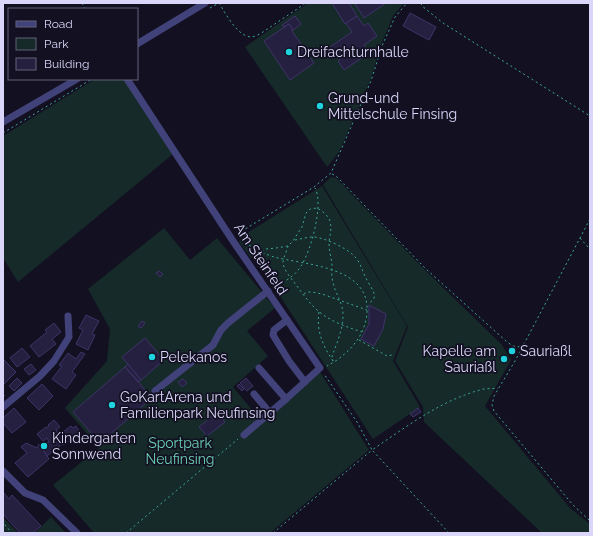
<svg xmlns="http://www.w3.org/2000/svg" width="593" height="536" font-family="Raleway,sans-serif">
<style>
.green{fill:#152a29}
.building{fill:#251f40;stroke:#3d3469}
.lines{fill:none;stroke-linecap:round;stroke-linejoin:round}
.path{stroke:#3ea69c;stroke-width:1;stroke-dasharray:2 3;stroke-linecap:butt}
.minor{stroke:#42427a;stroke-width:7}
.poi-dot{fill:#1ed2de;stroke:#131121;stroke-width:1.5}
.labels{text-anchor:middle;dominant-baseline:central;stroke-width:3.5;stroke-linejoin:round;paint-order:stroke}
.poi-label{font-size:14px;fill:#d9d6fa;stroke:#131121;text-anchor:start}
.street-label{font-size:14px;fill:#d9d6fa;stroke:#131121}
.park-label{font-size:14px;fill:#6cd0b4;stroke:#131121}
</style>
<rect width="100%" height="100%" fill="#131121"/>
<g class="green">
<path d="M304,3H404L393,16L381,45L370,81L339,152L327,167L245,47L305,5Z"/>
<path d="M95,79H124L173,154L18,282L3,258V136Z"/>
<path d="M331,177L336,178L423,268L502,345L511,360L485,406L570,508L590,524V533H542L424,422L423,407L395,361L408,327L323,185Z"/>
<path d="M322,186L407,326L393,361L420,407L373,439L326,367L254,256L251,258L239,242L241,237Z"/>
<path d="M164,228L190,260L217,238L275,308L247,331L268,356L233,387L262,422L320,372L369,450L270,533H94L53,485L99,448L65,408L107,361L110,329L88,289Z"/>
<path d="M3,517L18,533H3Z"/>
<path d="M51,517L66,533H35Z"/>
</g>
<g class="building">
<path d="M332,3H349L357,16L345,24Z"/>
<path d="M357,3H386L364,18L355,4Z"/>
<path d="M410,13L436,27L429,40L403,26Z"/>
<path d="M295,16L301,24L293,30L289,24L284,27L282,25Z"/>
<path d="M357,16L364,26L368,23L377,36L364,45L369,53L344,70L338,61L341,58L338,54L335,56L330,47L352,32L346,23Z"/>
<path d="M289,24L293,30L292,31L314,63L290,80L264,41Z"/>
<path d="M159,271L163,274L160,277L156,273Z"/>
<path d="M369,305L386,314L383,329L374,346L361,339L369,324Z"/>
<path d="M86,315L99,321L92,334L95,335L88,350L76,344L83,330L79,328Z"/>
<path d="M142,321L145,323L141,328L138,326Z"/>
<path d="M54,323L61,332L52,339L56,344L39,357L30,346L47,332L45,330Z"/>
<path d="M145,338L164,360L141,380L122,357Z"/>
<path d="M22,348L30,357L17,367L10,358Z"/>
<path d="M81,352L85,354L72,372L76,375L66,389L52,379L62,366L59,365L68,353L76,359Z"/>
<path d="M503,356L507,359L505,362L501,359Z"/>
<path d="M4,360L16,372L4,384L3,383V362Z"/>
<path d="M31,364L36,370L29,375L24,369Z"/>
<path d="M128,364L141,380L139,382L125,367Z"/>
<path d="M125,367L152,398L100,443L73,412Z"/>
<path d="M17,378L22,383L14,391L9,386Z"/>
<path d="M246,378L253,386L247,391L240,383Z"/>
<path d="M183,379L187,383L182,387L178,382Z"/>
<path d="M42,384L53,396L39,410L27,398Z"/>
<path d="M239,384L244,389L242,391L237,386Z"/>
<path d="M214,407L217,411L210,416L208,413Z"/>
<path d="M14,408L26,422L12,433L3,423V418Z"/>
<path d="M418,408L421,412L413,417L410,414Z"/>
<path d="M217,412L225,422L207,436L199,427Z"/>
<path d="M54,420L60,427L56,430L59,435L71,426L73,428L76,426L81,434L63,445L62,444L47,456L42,448L44,446L43,445L49,442L47,438L43,441L37,434L46,427V428L49,426L48,425Z"/>
<path d="M26,443L37,448L39,444L40,445L49,459L28,477L15,463L27,453L21,447Z"/>
<path d="M3,492L9,499L12,495L41,526L33,533H20L3,514Z"/>
</g>
<g class="lines">
<g class="path">
<path d="M82,3L85,9"/>
<path d="M219,3C226,14 237,36 251,37C254,37 257,35 260,34L303,5L304,3"/>
<path d="M421,3L422,6L443,23L590,116"/>
<path d="M210,8L219,3"/>
<path d="M3,133L92,79"/>
<path d="M332,174L336,176L426,269L507,342L513,346L518,347L524,344"/>
<path d="M590,219L515,361L494,396L492,405L494,411L573,505L590,521"/>
<path d="M237,234L314,187L331,173L371,81L382,46L395,17L407,3"/>
<path d="M580,238L587,246L590,248"/>
<path d="M241,240C251,247 262,253 274,257C305,265 370,266 367,312C366,330 356,345 342,356C338,360 332,363 327,366"/>
<path d="M295,240C301,239 307,237 313,237C324,237 349,249 356,258C361,264 362,271 366,278C369,286 382,298 368,303"/>
<path d="M288,246C287,251 283,258 283,263C284,270 290,277 294,282C300,290 306,299 313,306C326,320 344,326 362,332"/>
<path d="M262,252L266,249L276,248L288,246L293,241L298,233L302,227L306,213L310,209L317,208C322,211 328,215 330,221C332,229 330,234 329,242C329,250 331,257 332,264C332,270 331,276 333,282C335,294 343,302 343,315C343,329 337,343 332,356L333,361"/>
<path d="M274,288C284,282 295,276 301,266C311,251 324,204 315,188"/>
<path d="M304,294L307,292H312L322,294L367,310"/>
<path d="M319,312C316,331 323,346 333,361"/>
<path d="M359,340L387,356L392,355"/>
<path d="M3,394L5,396"/>
<path d="M3,520L5,525L12,533"/>
<path d="M126,533L238,439"/>
<path d="M273,533L372,450L357,422L324,374"/>
<path d="M449,533L372,450C406,427 440,401 480,390C485,388 492,389 498,388"/>
</g>
<g class="minor">
<path d="M137,44L205,3"/>
<path d="M127,79L233,241L320,368L286,399L244,435"/>
<path d="M3,122L77,79"/>
<path d="M287,320L274,330L273,335L289,361L305,382"/>
<path d="M259,368L286,399"/>
<path d="M155,391L213,345L221,330L228,323L268,291"/>
<path d="M254,394L270,413"/>
<path d="M3,407L40,376L54,361L69,337L68,316"/>
<path d="M3,471L25,493L43,500L77,533"/>
</g>
</g>
<g class="poi-dot">
<circle cx="289" cy="52" r="4"/>
<circle cx="320" cy="106" r="4"/>
<circle cx="512" cy="351" r="4"/>
<circle cx="152" cy="357" r="4"/>
<circle cx="504" cy="359" r="4"/>
<circle cx="112" cy="405" r="4"/>
<circle cx="44" cy="446" r="4"/>
</g>
<g class="labels">
<g class="poi-label">
<text x="297" y="52">Dreifachturnhalle</text>
<text x="328" y="98">Grund-und<tspan x="328" dy="16">Mittelschule Finsing</tspan></text>
<text x="496" y="351" text-anchor="end">Kapelle am<tspan x="496" dy="16">Sauriaßl</tspan></text>
<text x="520" y="351">Sauriaßl</text>
<text x="160" y="357">Pelekanos</text>
<text x="120" y="397">GoKartArena und<tspan x="120" dy="16">Familienpark Neufinsing</tspan></text>
<text x="52" y="438">Kindergarten<tspan x="52" dy="16">Sonnwend</tspan></text>
</g>
<g class="street-label">
<text transform="translate(261 259) rotate(56)">Am Steinfeld</text>
</g>
<g class="park-label">
<text x="180" y="443">Sportpark<tspan x="180" dy="16">Neufinsing</tspan></text>
</g>
</g>
<rect width="593" height="536" fill="none" stroke="#d9d6fa" stroke-width="8"/>
<rect x="8" y="8" width="130" height="72" fill="#131121" stroke="#626078"/>
<rect x="16" y="21" width="20" height="6" fill="#42427a" stroke="#626078"/>
<text x="44" y="28" font-size="12" fill="#d9d6fa">Road</text>
<rect x="16" y="38" width="20" height="12" fill="#152a29" stroke="#626078"/>
<text x="44" y="48" font-size="12" fill="#d9d6fa">Park</text>
<rect x="16" y="58" width="20" height="12" fill="#251f40" stroke="#626078"/>
<text x="44" y="68" font-size="12" fill="#d9d6fa">Building</text>
</svg>
